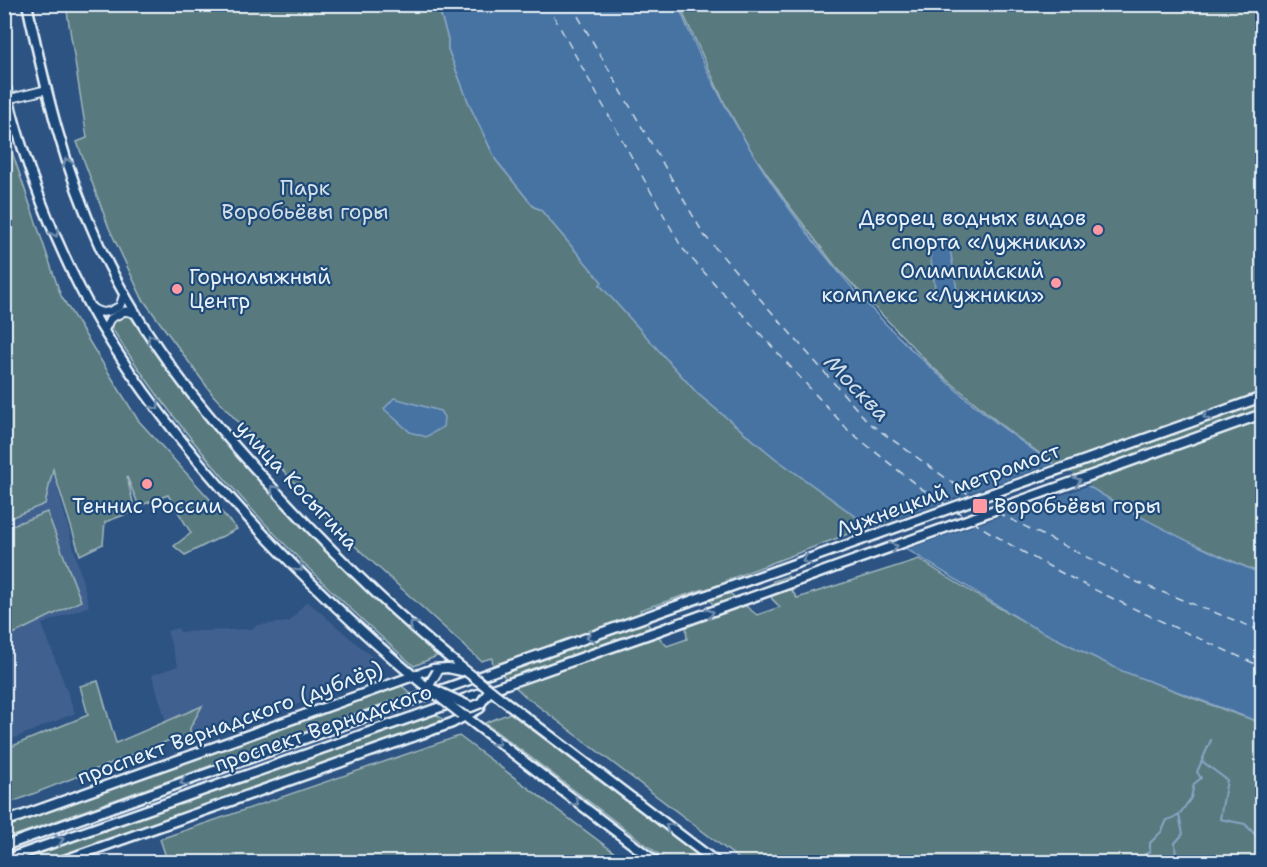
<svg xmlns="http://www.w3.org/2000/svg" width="1267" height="867" font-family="'Shantell Sans',sans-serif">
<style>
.built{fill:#416190}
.green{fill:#597a7f;stroke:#a0b6bc;stroke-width:1.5;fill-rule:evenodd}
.water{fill:#4773a2;stroke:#87a5c4;stroke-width:1.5}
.pier{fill:#2d5383}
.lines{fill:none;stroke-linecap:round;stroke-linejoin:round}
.stream{stroke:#87a5c4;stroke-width:2}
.ferry{stroke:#d0deeb;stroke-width:1.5;stroke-dasharray:8 6;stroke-linecap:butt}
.minor-casing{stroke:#e8f1f8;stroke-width:11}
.major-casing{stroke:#e8f1f8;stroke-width:13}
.minor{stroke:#1f4a7a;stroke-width:7}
.major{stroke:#1f4a7a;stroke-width:8}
.major-bridge-casing{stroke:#e8f1f8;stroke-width:13;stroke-linecap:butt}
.major-bridge{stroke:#1f4a7a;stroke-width:8}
.oneway{stroke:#6f8dac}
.poi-dot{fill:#ff9aa2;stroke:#1f4a7a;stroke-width:2}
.labels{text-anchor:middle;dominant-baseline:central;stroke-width:4.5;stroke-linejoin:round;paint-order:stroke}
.park-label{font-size:21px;fill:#d3dfe6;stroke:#1f4a7a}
.poi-label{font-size:21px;fill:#e8f1f8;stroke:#1f4a7a;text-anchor:end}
.street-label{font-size:21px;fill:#e8f1f8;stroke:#1f4a7a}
.water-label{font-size:22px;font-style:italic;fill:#d0deeb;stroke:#1f4a7a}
</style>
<rect width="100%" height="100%" fill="#2d5383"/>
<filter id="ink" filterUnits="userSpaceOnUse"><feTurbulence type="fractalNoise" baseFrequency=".0167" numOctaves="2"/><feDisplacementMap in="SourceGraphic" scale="12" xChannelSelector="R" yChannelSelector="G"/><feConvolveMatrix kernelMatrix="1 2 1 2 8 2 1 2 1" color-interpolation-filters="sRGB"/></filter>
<g filter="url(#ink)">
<g class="built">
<path d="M5,261L52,467L89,606L42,624L75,713L5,742Z"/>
<path d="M307,601L380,664L376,677L330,691L318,687L310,700L174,748L152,675L178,666L167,631L178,628L180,632L252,629L257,625L289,622Z"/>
</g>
<g class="green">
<path d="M66,5H438L448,39V49L470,106L496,160L534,207L540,209L603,283L600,285L698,394L775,458L869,526L727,580V591L757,615L780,607L772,599L769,588L773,581L788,576L797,587L792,591L797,598L919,559C1026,630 1141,682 1262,723V862H743L525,696L493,666L492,658L481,661L345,537L213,395L142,298L109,228L77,142L87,138ZM704,589L718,614L686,627L687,639L667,646L649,626L640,610Z"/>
<path d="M679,5H1262V574L1168,533L1083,484L1011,433L931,366L836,267L784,199L750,149L724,102Z"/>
<path d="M5,131L61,296L138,420L237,529L185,555L174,546L191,533L168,495L139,506L127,477L135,511L105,522L103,544L80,555L53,469L45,504L5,520L4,400L10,398L4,387Z"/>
<path d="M129,311L186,395L239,458L337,561L437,656L414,666C299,566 192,455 111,327V322Z"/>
<path d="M47,512L81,601L5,638V528Z"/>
<path d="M98,681L116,743L202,706L190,728V743L174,748L170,740L5,805V749L88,715L80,686Z"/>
<path d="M401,685L411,694L5,839V827Z"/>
<path d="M434,713L444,720L45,862H7Z"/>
<path d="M510,713L707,862H669L485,723Z"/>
<path d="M459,736L627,862H163L166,857L160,839Z"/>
</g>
<g class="water">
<path d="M438,5H678C785,270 996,466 1262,574V723L1122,671L1031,626L869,526L775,458L698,394L600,285L602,282L540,209L534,207L496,160L470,106L448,49V39Z"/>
<path d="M949,243L957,290L936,294L929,246Z"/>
<path d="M394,398L440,411L444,417L443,427L426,437L410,432L384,409Z"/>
</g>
<path class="pier" d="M1055,463L1090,485L902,551L868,529Z"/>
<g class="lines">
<g class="stream">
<path d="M1203,762L1227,780L1220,819L1245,824L1262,842"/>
<path d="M1150,860L1145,854L1150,852V843L1162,831L1167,820L1178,816"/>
<path d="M1176,860L1175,843L1183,834L1179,815L1191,798L1194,784L1201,778L1197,772L1211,740"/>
</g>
<g class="ferry">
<path d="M547,4L682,248L848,430L919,487L948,506"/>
<path d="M571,4L704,235L869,423L971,496"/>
<path d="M980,502L989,508"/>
<path d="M954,510L966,517"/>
<path d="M998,513L1139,583L1262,631"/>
<path d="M972,521C1063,580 1164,622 1262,667"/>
</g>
<g class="minor-casing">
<g id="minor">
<path d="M4,100L45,90"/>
<path d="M91,307C102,316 109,312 120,306L124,294"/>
<path d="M104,331L110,319L125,311L137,314"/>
</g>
</g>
<g class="major-casing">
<g id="major">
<path d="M27,4C46,91 63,166 100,247C145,344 213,425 286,502C339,559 396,615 457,664"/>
<path d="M4,79C21,158 58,253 99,323C175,451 304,584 418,680"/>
<path d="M503,700L716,862"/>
<path d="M463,715L656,862"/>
<path d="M4,822L433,669L448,668"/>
<path d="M4,846L1262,397"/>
<path d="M4,860L655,632L1262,414"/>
<path d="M59,862L452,723L480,708"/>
</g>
</g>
<use href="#minor" class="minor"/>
<use href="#major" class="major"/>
<g class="major-bridge-casing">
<g id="major-bridge">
<path d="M457,664L503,700"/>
<path d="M448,668L462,671"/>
<path d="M418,680L461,714"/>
<path d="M428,687L471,707L481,703L490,690"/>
<path d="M428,687L437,672"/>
</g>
</g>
<use href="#major-bridge" class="major-bridge"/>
</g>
<defs><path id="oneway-chevron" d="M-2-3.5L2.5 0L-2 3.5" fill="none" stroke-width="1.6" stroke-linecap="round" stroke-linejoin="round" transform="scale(1.5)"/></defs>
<g class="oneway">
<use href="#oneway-chevron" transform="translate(67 162) rotate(-110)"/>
<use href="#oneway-chevron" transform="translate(55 233) rotate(67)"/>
<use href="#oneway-chevron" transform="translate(151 338) rotate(-121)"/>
<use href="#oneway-chevron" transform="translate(156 406) rotate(55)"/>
<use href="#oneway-chevron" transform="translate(1207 416) rotate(161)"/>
<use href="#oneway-chevron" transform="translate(1077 481) rotate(-20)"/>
<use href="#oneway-chevron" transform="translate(274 489) rotate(-133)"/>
<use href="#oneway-chevron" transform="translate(894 547) rotate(-20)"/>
<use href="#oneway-chevron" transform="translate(806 560) rotate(160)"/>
<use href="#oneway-chevron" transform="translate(299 568) rotate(45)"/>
<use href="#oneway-chevron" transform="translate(710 613) rotate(-20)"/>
<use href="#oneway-chevron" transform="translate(413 625) rotate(-139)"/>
<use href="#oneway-chevron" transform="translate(590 637) rotate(161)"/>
<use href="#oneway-chevron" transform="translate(497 742) rotate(38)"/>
<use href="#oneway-chevron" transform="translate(184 782) rotate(160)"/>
<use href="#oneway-chevron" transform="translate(575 802) rotate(37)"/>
<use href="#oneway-chevron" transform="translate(669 827) rotate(-143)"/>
<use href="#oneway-chevron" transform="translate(60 840) rotate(-20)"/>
</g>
</g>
<g class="poi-dot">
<circle cx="1098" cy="230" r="6"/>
<circle cx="1056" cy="283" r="6"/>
<circle cx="177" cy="289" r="6"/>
<circle cx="147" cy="484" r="6"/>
<rect x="972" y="498" width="16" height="16" rx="3"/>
</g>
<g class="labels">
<g class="park-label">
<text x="305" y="188">Парк<tspan x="305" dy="24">Воробьёвы горы</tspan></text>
</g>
<g class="poi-label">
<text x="1086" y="218">Дворец водных видов<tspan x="1086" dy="24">спорта «Лужники»</tspan></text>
<text x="1044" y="271">Олимпийский<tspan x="1044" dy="24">комплекс «Лужники»</tspan></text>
<text x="189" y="277" text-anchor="start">Горнолыжный<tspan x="189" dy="24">Центр</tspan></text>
<text x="147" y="506" text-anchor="middle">Теннис России</text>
<text x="994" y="506" text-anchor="start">Воробьёвы горы</text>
</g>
<g class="street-label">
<text transform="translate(297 485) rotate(47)">улица Косыгина</text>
<text transform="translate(948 490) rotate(-20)">Лужнецкий метромост</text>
<text transform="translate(230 723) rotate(-20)">проспект Вернадского (дублёр)</text>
<text transform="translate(323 728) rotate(-19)">проспект Вернадского</text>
</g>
<g class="water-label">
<text transform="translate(857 388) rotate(46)">Москва</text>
</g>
</g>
<rect width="1267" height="867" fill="none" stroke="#1f4a7a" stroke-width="24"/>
<rect x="12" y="12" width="1243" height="843" fill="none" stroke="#e8f1f8" stroke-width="2" filter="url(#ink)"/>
</svg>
